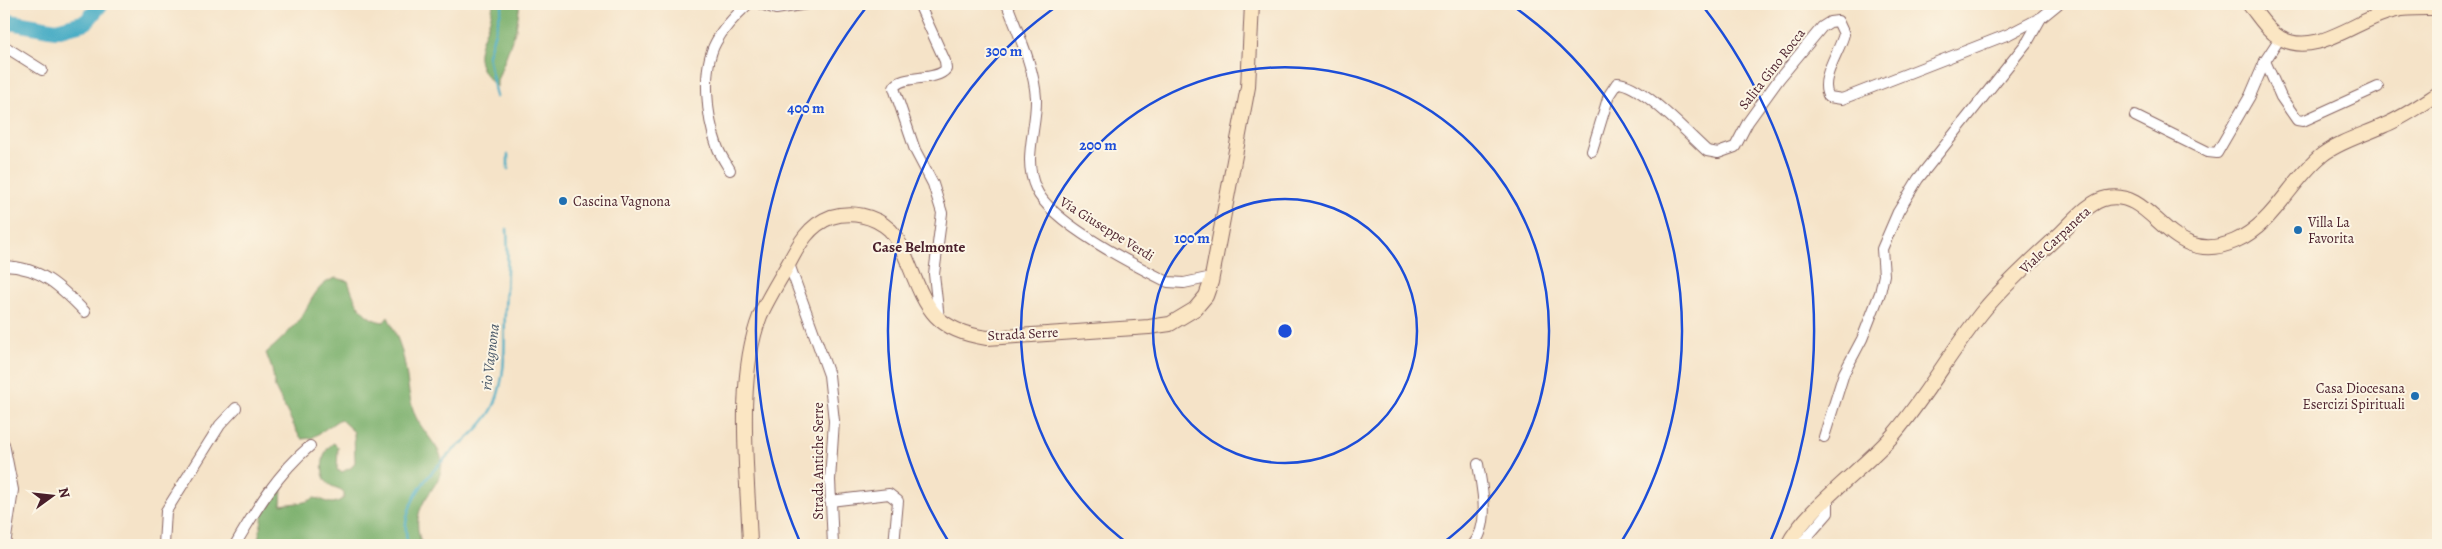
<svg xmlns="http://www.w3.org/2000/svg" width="2442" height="549" font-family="Alegreya,serif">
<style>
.forest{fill:#7db16e;stroke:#64684c}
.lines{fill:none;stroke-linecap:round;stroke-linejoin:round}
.stream{stroke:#44abc4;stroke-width:2.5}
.river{stroke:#44abc4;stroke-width:16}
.street-casing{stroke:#866462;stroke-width:12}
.secondary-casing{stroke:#866462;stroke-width:16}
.street{stroke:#fff;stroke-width:10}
.secondary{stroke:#fbe6c3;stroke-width:14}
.ring{fill:none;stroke:#1d4ed8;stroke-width:2.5}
.poi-dot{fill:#1f6fb2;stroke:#fcf5e5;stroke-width:2}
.labels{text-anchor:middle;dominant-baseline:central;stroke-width:4;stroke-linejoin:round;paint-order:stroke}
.street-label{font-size:14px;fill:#4a1f2b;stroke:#fcf5e5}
.poi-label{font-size:14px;fill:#4a1f2b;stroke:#fcf5e5;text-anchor:start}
.neighbourhood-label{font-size:15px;font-weight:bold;fill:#4a1f2b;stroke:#fcf5e5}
.water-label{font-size:15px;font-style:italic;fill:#485768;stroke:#fcf5e5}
.centre{fill:#1d4ed8;stroke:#fcf5e5;stroke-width:2.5}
.ring-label{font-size:15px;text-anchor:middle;font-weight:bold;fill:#1d4ed8;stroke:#fcf5e5;stroke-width:4;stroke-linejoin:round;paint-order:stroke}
</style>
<rect width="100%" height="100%" fill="#fcf5e5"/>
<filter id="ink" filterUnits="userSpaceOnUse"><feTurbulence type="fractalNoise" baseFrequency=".02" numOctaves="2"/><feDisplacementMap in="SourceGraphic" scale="10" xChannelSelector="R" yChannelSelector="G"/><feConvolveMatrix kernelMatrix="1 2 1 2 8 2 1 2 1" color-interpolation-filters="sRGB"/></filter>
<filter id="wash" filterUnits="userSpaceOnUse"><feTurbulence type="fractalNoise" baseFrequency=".0096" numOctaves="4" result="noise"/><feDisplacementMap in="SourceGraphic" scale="20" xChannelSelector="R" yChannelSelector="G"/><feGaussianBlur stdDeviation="1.12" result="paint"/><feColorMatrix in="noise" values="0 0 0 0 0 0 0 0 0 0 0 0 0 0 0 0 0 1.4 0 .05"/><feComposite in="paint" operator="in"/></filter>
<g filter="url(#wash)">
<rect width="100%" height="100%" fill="#f5e3c8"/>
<g class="forest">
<path d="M493,4H520L516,29L497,81V87C461,55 489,40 493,4Z"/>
<path d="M336,278L348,281C354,299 362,320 384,322L388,317C393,328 399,340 402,352C408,373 407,395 415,415C420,428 439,447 441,457C448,490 404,499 422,545H257L265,504L277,485L282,488L281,505C291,503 306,504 314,498C329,500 329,508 344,498V492C340,488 334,488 330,485C318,477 321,449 334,443L338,447L337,470L342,472L352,467L355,462L354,432L340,419L312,438L302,439L298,434L275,388L272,369L266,353C277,344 287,334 297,323C310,307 314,284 336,278Z"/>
</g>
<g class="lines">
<g class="stream">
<path d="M496,97L488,55L503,4"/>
<path d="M508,155V169"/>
<path d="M407,545C407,538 405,530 406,523C410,493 435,467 456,448C471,436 488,421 495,403C507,373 504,340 505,309C506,282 509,256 507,229"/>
</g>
<path class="river" d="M4,21L56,30L86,22L101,4"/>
</g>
</g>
<g filter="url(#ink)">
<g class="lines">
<g class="street-casing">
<g id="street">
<path d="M761,4L776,9L807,4"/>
<path d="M919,4L945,61L946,69C936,82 900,74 894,88L915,150L933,184L942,213L934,274L939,319"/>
<path d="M1007,4C1018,34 1034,66 1036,98C1037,129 1022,159 1036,189C1051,223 1134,265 1168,282L1184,283L1212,277"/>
<path d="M4,46L42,70"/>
<path d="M2265,61L2281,97L2297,120L2303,121L2378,87"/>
<path d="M2135,116L2208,152L2217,153L2250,96L2265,61L2280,38"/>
<path d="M1592,151L1609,95L1617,83C1641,83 1688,134 1707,151L1718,153L1735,147L1748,122L1779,79L1822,27L1830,22L1838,21L1844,34C1840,51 1818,80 1829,97L1842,99L2009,34L2042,17L2058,4"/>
<path d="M730,170C726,163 720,155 717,146C707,118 701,69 716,42C724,27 736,15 748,4"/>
<path d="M789,264L829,375L834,421L830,480L833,545"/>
<path d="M4,266C41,267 61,287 85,312"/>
<path d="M1824,437L1844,373L1862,339L1880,293L1884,275L1882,249L1898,212L1918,179L2028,41L2041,18"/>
<path d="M4,444L13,490L5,545"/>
<path d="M830,501L889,494L898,501L894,545"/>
<path d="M164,545L166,511L220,425L236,408"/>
<path d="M235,545C256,509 278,473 310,446"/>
<path d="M1473,545C1491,524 1482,489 1478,464"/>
<path d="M1800,545L1828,513V499"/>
</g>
</g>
<g class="secondary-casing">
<g id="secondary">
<path d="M2249,4C2258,15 2267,30 2280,38C2314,57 2353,23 2385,13C2402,7 2420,8 2438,8"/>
<path d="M750,545C748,476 735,381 760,316C768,298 779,281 789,263C799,244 809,225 831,217C851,211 874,215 890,230C898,238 903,250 907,260C926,306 932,330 987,338L1149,327L1170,324L1195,309L1206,296L1211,282L1248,87L1252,4"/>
<path d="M1788,545C1806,508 1865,468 1894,434C1927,395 1952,349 1984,310C2006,283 2034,259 2059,235C2072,223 2089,201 2107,198C2155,188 2169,270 2235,241C2274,224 2290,181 2322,155C2340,141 2364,135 2385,125C2404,117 2421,105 2438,94"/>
</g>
</g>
<use href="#street" class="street"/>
<use href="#secondary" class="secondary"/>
</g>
</g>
<g class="ring">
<circle cx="1285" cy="331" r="132"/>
<path d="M1130 545A264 264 0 1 1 1440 545"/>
<path d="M950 544A397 397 0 0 1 1060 4M1510 4A397 397 0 0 1 1620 544"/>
<path d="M800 542A529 529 0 0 1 868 5M1702 5A529 529 0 0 1 1770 542"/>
</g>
<g class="poi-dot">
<circle cx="563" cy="201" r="5"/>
<circle cx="2298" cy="230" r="5"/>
<circle cx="2415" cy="396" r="5"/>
</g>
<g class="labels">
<g class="street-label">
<text transform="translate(1772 69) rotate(-52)">Salita Gino Rocca</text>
<text transform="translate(1107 229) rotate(32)">Via Giuseppe Verdi</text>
<text transform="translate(2055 240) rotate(-43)">Viale Carpaneta</text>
<text transform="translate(1023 334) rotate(-3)">Strada Serre</text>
<text transform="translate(818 461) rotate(-90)">Strada Antiche Serre</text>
</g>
<g class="poi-label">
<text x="573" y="201">Cascina Vagnona</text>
<text x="2308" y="222">Villa La<tspan x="2308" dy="16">Favorita</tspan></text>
<text x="2405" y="388" text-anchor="end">Casa Diocesana<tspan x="2405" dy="16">Esercizi Spirituali</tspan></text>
</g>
<g class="neighbourhood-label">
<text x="919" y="247">Case Belmonte</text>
</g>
<g class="water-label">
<text transform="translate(490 357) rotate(-83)">rio Vagnona</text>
</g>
</g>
<circle cx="1285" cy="331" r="8" class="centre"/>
<g class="ring-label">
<text x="1004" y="56">300 m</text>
<text x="806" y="113">400 m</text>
<text x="1098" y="150">200 m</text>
<text x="1192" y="243">100 m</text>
</g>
<rect width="2442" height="549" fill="none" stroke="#fcf5e5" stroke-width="20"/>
<g transform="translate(52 496) rotate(75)" stroke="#fcf5e5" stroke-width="4" paint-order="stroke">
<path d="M0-4L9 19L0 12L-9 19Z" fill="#4a1f2b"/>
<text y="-8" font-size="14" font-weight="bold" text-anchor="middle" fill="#4a1f2b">N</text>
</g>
</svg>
